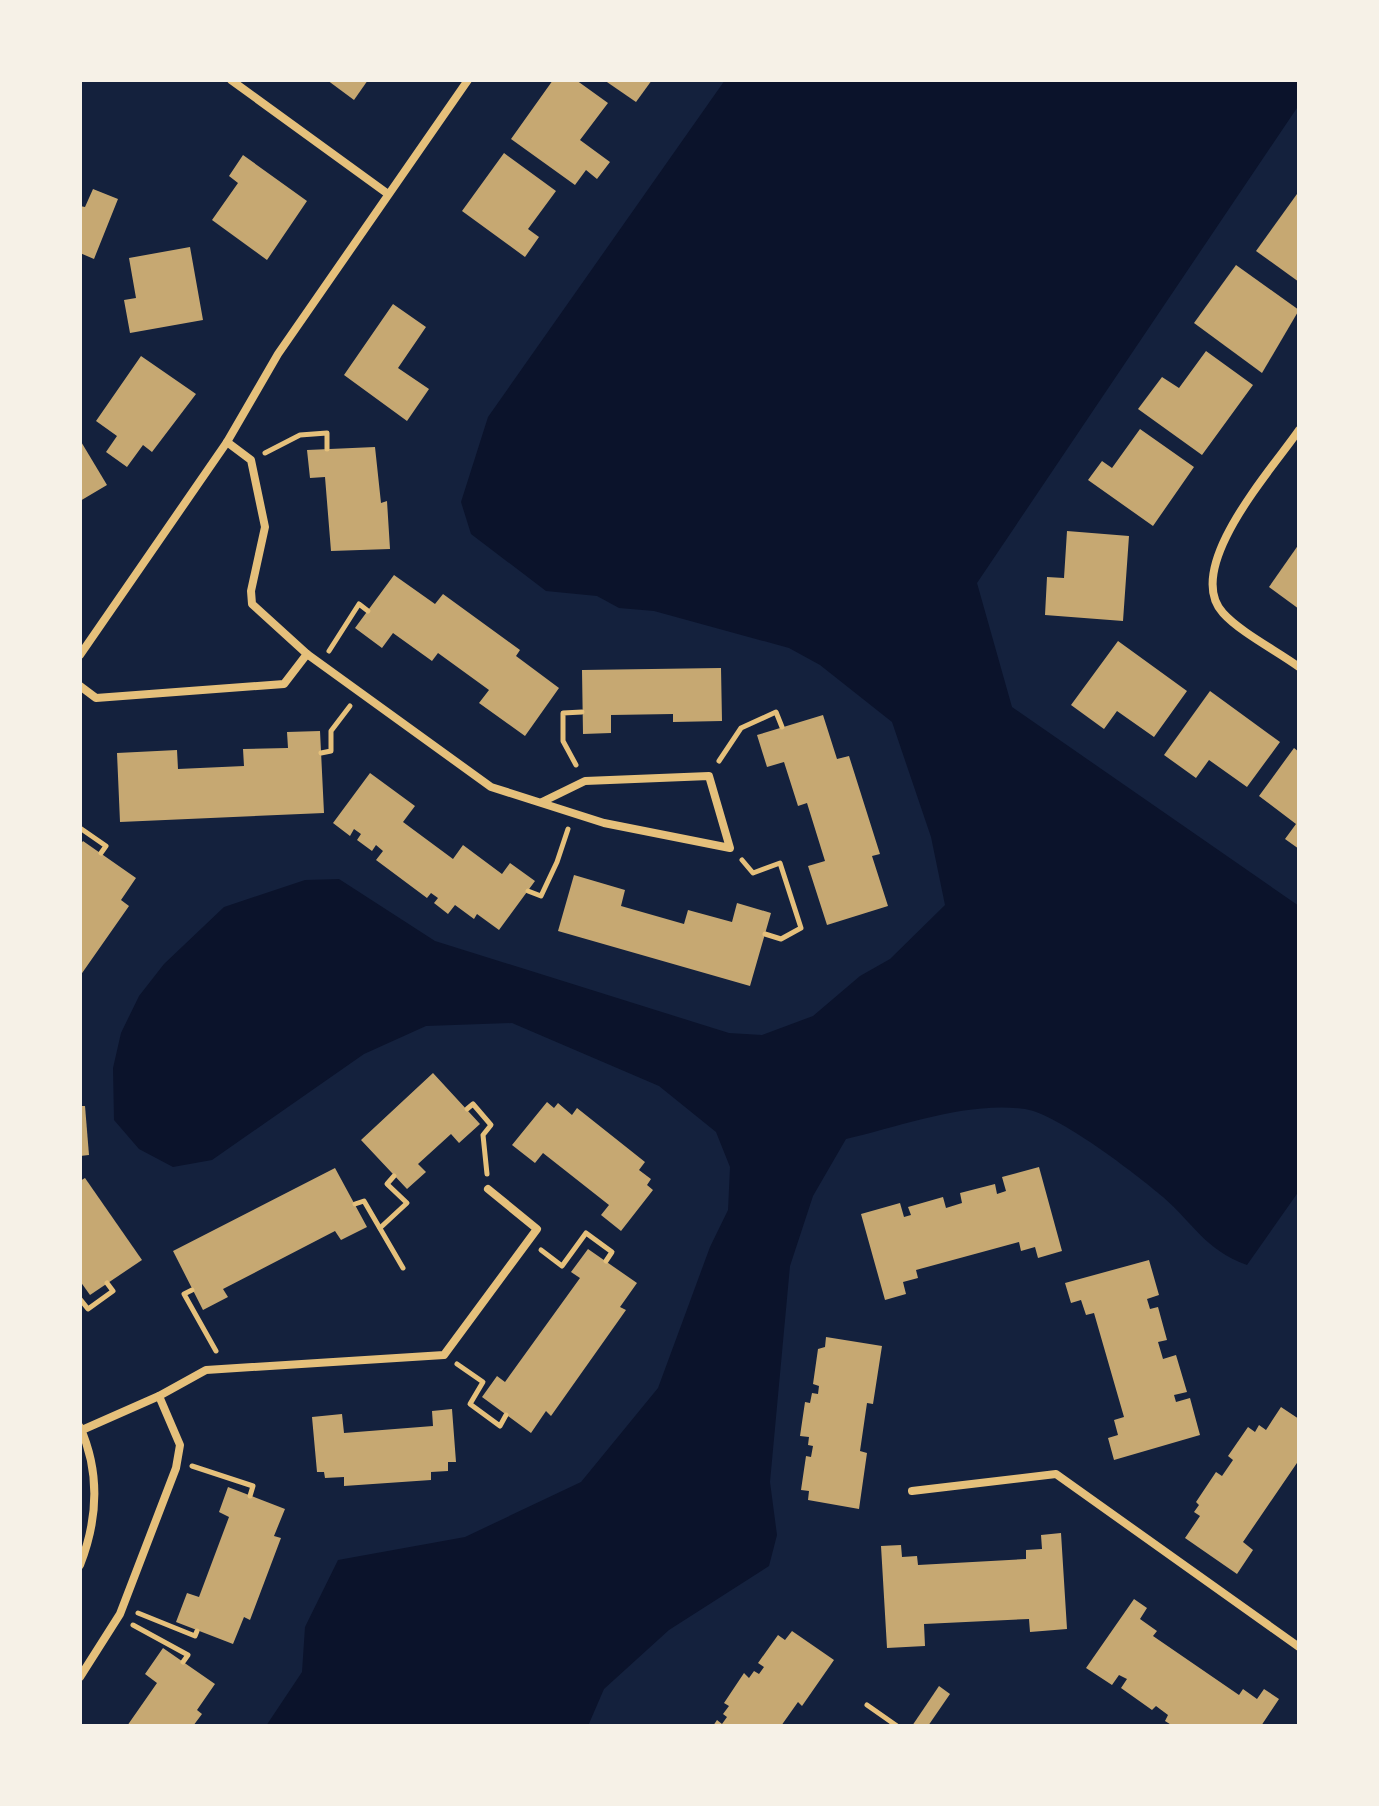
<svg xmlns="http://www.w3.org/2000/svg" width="1379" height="1806" font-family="Manrope,sans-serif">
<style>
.water{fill:#0b132b}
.building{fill:#c6a872}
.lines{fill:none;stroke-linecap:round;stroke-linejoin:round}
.path{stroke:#e5c07b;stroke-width:5}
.minor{stroke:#e5c07b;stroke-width:8}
</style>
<rect width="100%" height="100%" fill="#14213d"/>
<path class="water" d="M725,80H1299V105L977,583L1012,707L1299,906V1191L1247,1265C1204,1249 1195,1225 1163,1197C1136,1174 1058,1114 1025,1109C967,1101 902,1126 846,1139L813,1196L790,1266L770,1482L777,1535L769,1566L669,1630L604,1689L588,1726H266L302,1672L305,1627L338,1560L465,1537L581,1482L658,1388L710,1247L728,1210L730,1167L716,1132L659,1086L512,1023L426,1026L364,1054L212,1160L173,1167L139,1149L114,1120L113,1068L121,1033L139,996L164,964L224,907L305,880L339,879L435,941L729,1033L762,1035L813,1016L860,976L890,959L945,905L931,837L892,722L820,665L789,648L654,611L619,608L597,596L546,591L471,534L461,502L488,417Z"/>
<g class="building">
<path d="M327,80H368L354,100Z"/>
<path d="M553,80H576L608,103L580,140L610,162L597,179L586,170L575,185L511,139Z"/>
<path d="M604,80H652L636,102Z"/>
<path d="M504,153L556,191L528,229L539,237L525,257L462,211Z"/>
<path d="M243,155L307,201L267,260L212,220L238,183L229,176Z"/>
<path d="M93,189L118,199L94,259L80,253V206L85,207Z"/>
<path d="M1297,194L1299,195V282L1256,251Z"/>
<path d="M190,247L203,320L130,333L124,300L136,298L129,258Z"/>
<path d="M1236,265L1299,310L1262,373L1194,323Z"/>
<path d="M393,304L426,327L398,368L429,389L407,421L344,375Z"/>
<path d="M1206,351L1253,385L1202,455L1138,409L1162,377L1179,388Z"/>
<path d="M141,356L196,394L152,452L143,445L127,467L106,452L117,436L96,421Z"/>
<path d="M1140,429L1194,467L1153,526L1088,480L1102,461L1112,468Z"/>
<path d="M80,440L107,485L80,501Z"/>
<path d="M375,447L381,503L387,501L390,549L331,551L325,477L310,478L307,450Z"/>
<path d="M1067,531L1129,536L1123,621L1045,615L1047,577L1064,578Z"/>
<path d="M1299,544V609L1269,587Z"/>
<path d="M394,575L435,604L443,594L520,650L516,656L559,688L525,736L479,703L489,690L438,653L432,661L393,633L382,648L355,628Z"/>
<path d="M1118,641L1187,691L1154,737L1117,711L1104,729L1071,705Z"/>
<path d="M721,668L722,721L673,722V714L611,715V733L583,734L582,670Z"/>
<path d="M1210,691L1280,742L1247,787L1209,760L1196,778L1164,755Z"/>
<path d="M823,715L837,759L849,756L880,854L872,856L888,906L827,925L808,866L825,861L807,803L798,806L784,762L767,767L757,735Z"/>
<path d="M320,731L324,813L120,822L117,753L177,750L178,769L244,766L243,749L288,748L287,732Z"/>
<path d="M1294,748L1299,752V849L1285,839L1296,824L1259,796Z"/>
<path d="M370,773L415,806L403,822L453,859L463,845L502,874L510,863L535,881L499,930L477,914L474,919L455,905L448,914L434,903L438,898L431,893L427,898L376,860L383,851L376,845L372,851L357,840L361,834L354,829L350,836L333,823Z"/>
<path d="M83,841L136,878L121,900L129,906L80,976V845Z"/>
<path d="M574,875L625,890L621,906L684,924L688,910L732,922L737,903L771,913L750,986L558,931Z"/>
<path d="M433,1073L480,1124L459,1143L451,1134L418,1164L426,1172L407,1189L361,1140Z"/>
<path d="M547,1102L554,1108L558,1103L572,1115L577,1108L645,1162L639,1170L651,1179L647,1185L653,1190L621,1231L601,1215L609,1205L543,1153L535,1163L512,1145Z"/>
<path d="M80,1106H85L89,1155L80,1156Z"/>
<path d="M1039,1167L1062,1251L1038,1258L1035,1247L1021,1251L1019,1242L916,1270L918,1278L903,1282L906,1294L885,1300L861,1214L900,1203L904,1217L911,1215L908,1207L943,1197L946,1208L962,1203L960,1193L995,1184L997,1194L1006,1191L1002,1177Z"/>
<path d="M335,1168L367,1227L341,1240L335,1231L223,1289L228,1297L203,1310L173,1251Z"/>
<path d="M85,1178L142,1260L90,1295L80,1281V1181Z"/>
<path d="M588,1249L637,1283L620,1307L626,1310L551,1416L546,1411L531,1433L482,1397L497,1376L505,1382L580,1278L571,1272Z"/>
<path d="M1149,1260L1159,1295L1147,1299L1150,1309L1158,1307L1167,1340L1158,1342L1163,1359L1176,1355L1187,1392L1174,1395L1176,1402L1190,1398L1200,1435L1114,1460L1108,1438L1118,1435L1114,1420L1124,1417L1094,1313L1086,1315L1081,1300L1071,1303L1065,1283Z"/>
<path d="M826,1337L882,1346L873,1404L867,1403L860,1451L867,1453L859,1509L808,1500L809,1491L801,1490L806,1456L811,1457L813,1446L808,1445L809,1437L800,1436L805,1402L810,1403L812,1393L818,1394L819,1386L813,1384L818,1349L825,1347Z"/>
<path d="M1281,1407L1299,1419V1460L1243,1542L1253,1550L1237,1574L1185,1538L1200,1516L1194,1512L1199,1505L1196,1502L1216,1472L1222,1476L1233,1460L1228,1456L1248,1427L1255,1432L1259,1425L1266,1430Z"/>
<path d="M452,1409L456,1462H448V1471L431,1472V1480L344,1486V1477L325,1478L324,1472H317L312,1417L342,1414L344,1433L433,1426L432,1411Z"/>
<path d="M228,1487L285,1509L274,1536L281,1538L250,1620L244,1617L233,1644L176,1622L187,1593L199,1597L229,1517L219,1512Z"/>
<path d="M1061,1533L1067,1629L1030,1632L1029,1619L924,1624L925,1646L887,1648L881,1546L901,1545L902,1557L917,1556L918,1565L1026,1559V1550L1042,1549L1041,1535Z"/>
<path d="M1134,1599L1147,1608L1140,1619L1157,1631L1153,1636L1239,1695L1243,1689L1257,1699L1264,1689L1279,1699L1261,1726H1173L1165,1721L1168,1715L1156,1706L1152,1710L1121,1688L1127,1679L1119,1675L1112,1685L1086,1668Z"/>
<path d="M792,1631L834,1660L802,1706L798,1702L781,1726H713L717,1720L722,1724L727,1717L723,1714L729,1706L724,1703L744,1673L749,1678L754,1671L759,1674L764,1667L758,1663L778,1635L785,1640Z"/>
<path d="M163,1648L215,1684L197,1710L202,1714L193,1726H127L157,1683L145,1674Z"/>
<path d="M939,1686L950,1694L928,1726H912Z"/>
</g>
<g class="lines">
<g class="path">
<path d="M265,453L300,435L327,433V449"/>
<path d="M329,651L359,604L368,611"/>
<path d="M321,753L331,751V731L350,706"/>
<path d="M719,761L741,728L776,712L782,727"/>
<path d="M576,765L563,741V713L582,712"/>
<path d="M80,828L106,846L101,853"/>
<path d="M742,860L753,873L780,863L801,928L781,939L765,934"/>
<path d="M528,891L541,896L557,862L568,829"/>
<path d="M467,1109L473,1104L491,1125L483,1135L487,1174"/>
<path d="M355,1204L364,1201L403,1268"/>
<path d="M380,1228L407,1203L387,1184L394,1176"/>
<path d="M541,1250L562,1266L586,1233L612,1252L606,1261"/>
<path d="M192,1290L184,1294L216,1351"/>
<path d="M80,1299L88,1309L113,1291L107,1283"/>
<path d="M457,1364L483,1382L470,1404L500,1426L506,1415"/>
<path d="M192,1466L253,1486L250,1496"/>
<path d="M138,1613L195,1636L197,1631"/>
<path d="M133,1625L188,1655L183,1662"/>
<path d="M867,1705L897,1726"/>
</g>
<g class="minor">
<path d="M231,80L388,194"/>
<path d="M1299,430C1273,468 1182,568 1223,613C1240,632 1277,651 1299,667"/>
<path d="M227,442L251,460L265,527L251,591L252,604L307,654L491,787L604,823L730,848L709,776L585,781L542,802"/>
<path d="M80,655L227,442L278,354L468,80"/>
<path d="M80,686L96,698L284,684L307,654"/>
<path d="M80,1427C100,1472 98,1519 80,1565"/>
<path d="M82,1430L159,1396"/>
<path d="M912,1491L1056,1474L1299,1647"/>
<path d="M80,1677L120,1614L176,1468L180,1445L159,1396L206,1370L444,1355L537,1229L488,1189"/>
</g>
</g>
<rect width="1379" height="1806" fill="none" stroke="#f6f1e7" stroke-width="164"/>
</svg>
